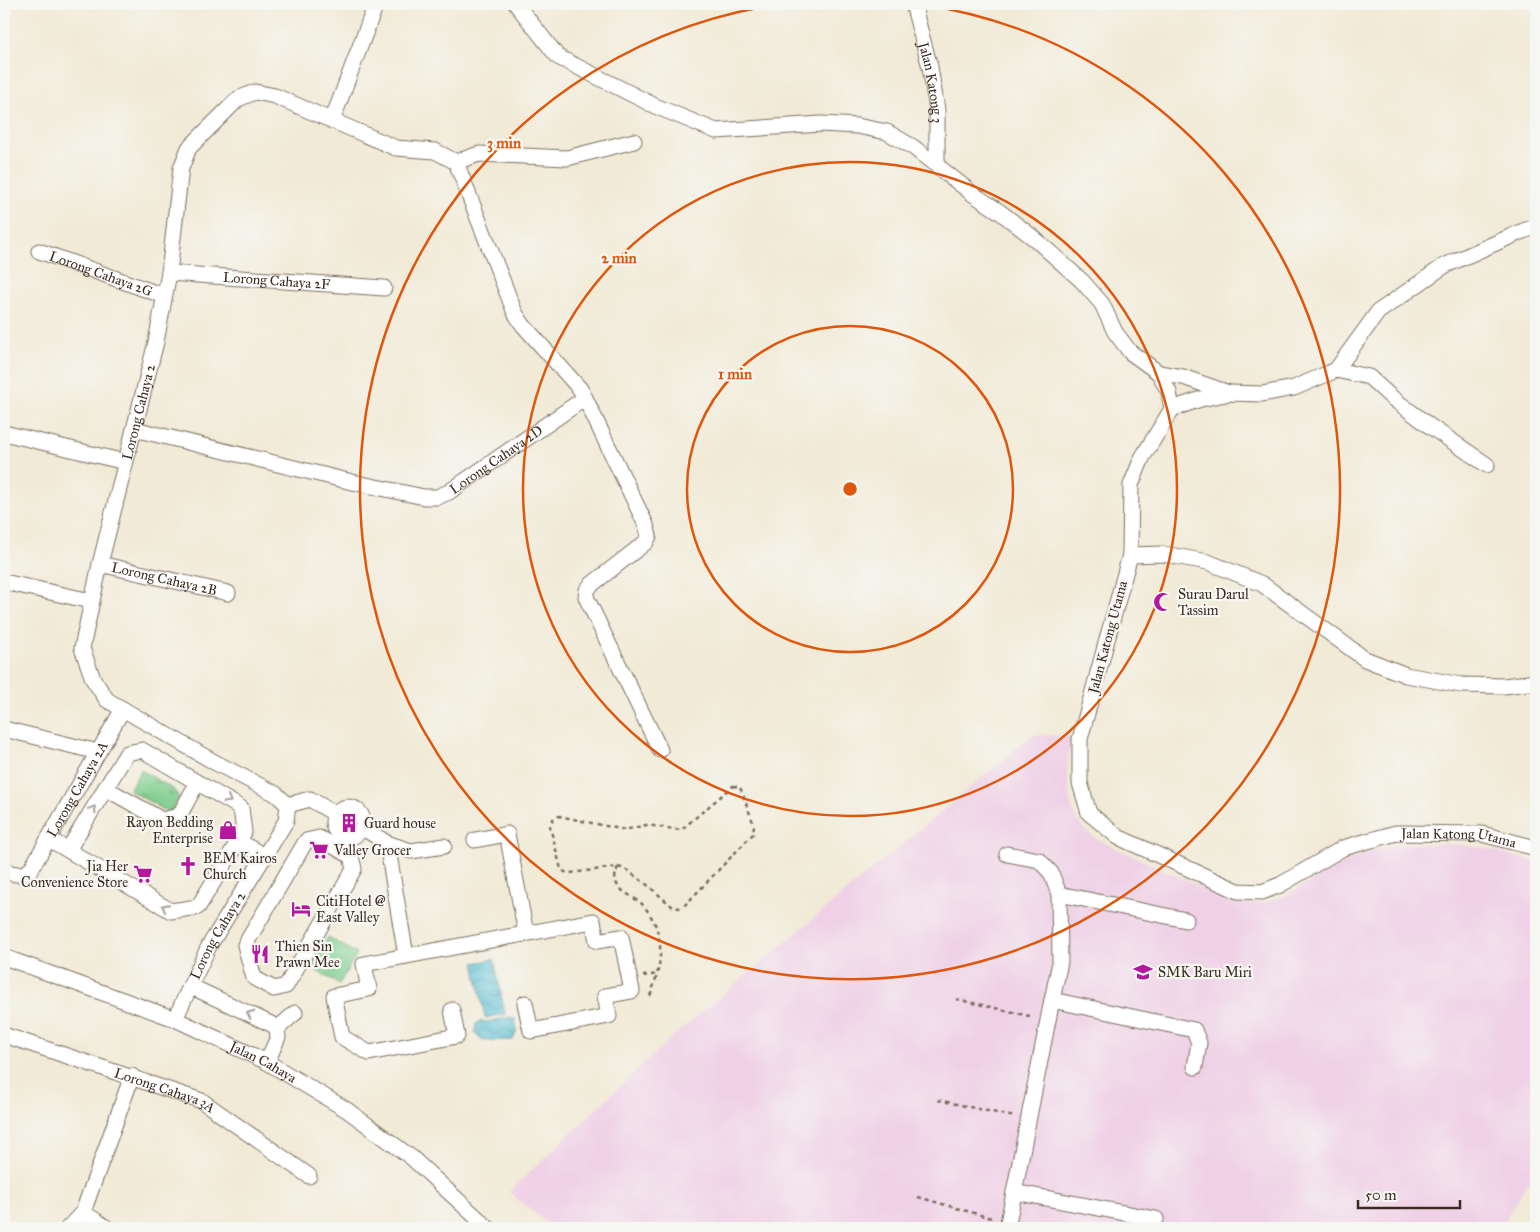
<svg xmlns="http://www.w3.org/2000/svg" width="1540" height="1232" font-family="'IM FELL Great Primer',serif">
<style>
.built{fill:#efd0e6}
.grass{fill:url(#grass-tufts);stroke:#5e7c57}
.pitch{fill:#80cf90;stroke:#5e7c57}
.water{fill:url(#water-waves);stroke:#487478}
.lines{fill:none;stroke-linecap:round;stroke-linejoin:round}
.minor-casing{stroke:#7b6d5e;stroke-width:17}
.path{stroke:#7b6d5e;stroke-width:2.5;stroke-dasharray:4 4;stroke-linecap:butt}
.minor{stroke:#fff;stroke-width:15}
.oneway{stroke:#a79f9a}
.ring{fill:none;stroke:#df570d;stroke-width:2.5}
.labels{text-anchor:middle;dominant-baseline:central;stroke-width:4.5;stroke-linejoin:round;paint-order:stroke}
.street-label{font-size:14px;fill:#3b2a1e;stroke:#f6f6f2}
.poi-label{font-size:14px;fill:#3b2a1e;stroke:#f6f6f2;text-anchor:start}
.centre{fill:#df570d;stroke:#f6f6f2;stroke-width:2.5}
.ring-label{font-size:15px;text-anchor:middle;font-weight:bold;fill:#df570d;stroke:#f6f6f2;stroke-width:4.5;stroke-linejoin:round;paint-order:stroke}
</style>
<defs>
<pattern id="grass-tufts" width="24" height="20" patternUnits="userSpaceOnUse" patternTransform="scale(1.25)"><rect width="24" height="20" fill="#80cf90"/><path d="M3 7l-1-3M5 7V3M7 7l1-3M15 17l-1-3M17 17v-4M19 17l1-3" fill="none" stroke="#6aa875"/></pattern>
<pattern id="water-waves" width="16" height="10" patternUnits="userSpaceOnUse" patternTransform="scale(1.25)"><rect width="16" height="10" fill="#54bdd1"/><path d="M0 5q4-4 8 0t8 0" fill="none" stroke="#479aa9"/></pattern>
</defs>
<rect width="100%" height="100%" fill="#f6f6f2"/>
<filter id="ink" filterUnits="userSpaceOnUse"><feTurbulence type="fractalNoise" baseFrequency=".02" numOctaves="2"/><feDisplacementMap in="SourceGraphic" scale="10" xChannelSelector="R" yChannelSelector="G"/><feConvolveMatrix kernelMatrix="1 2 1 2 8 2 1 2 1" color-interpolation-filters="sRGB"/></filter>
<filter id="wash" filterUnits="userSpaceOnUse"><feTurbulence type="fractalNoise" baseFrequency=".0096" numOctaves="4" result="noise"/><feDisplacementMap in="SourceGraphic" scale="20" xChannelSelector="R" yChannelSelector="G"/><feGaussianBlur stdDeviation="1.12" result="paint"/><feColorMatrix in="noise" values="0 0 0 0 0 0 0 0 0 0 0 0 0 0 0 0 0 1.4 0 .05"/><feComposite in="paint" operator="in"/></filter>
<g filter="url(#wash)">
<rect width="100%" height="100%" fill="#f1ead6"/>
<path class="built" d="M1033,735L1071,736L1067,771L1070,803L1079,823L1094,838L1230,900L1248,904L1268,902L1284,896L1342,864L1373,850L1413,844H1450L1484,848L1536,862V1170L1500,1228H552L509,1192L669,1040Z"/>
<path class="grass" d="M141,770L173,789L179,797L170,813L129,790Z"/>
<path class="pitch" d="M328,937L357,954L339,984L310,967Z"/>
<g class="water">
<path d="M494,959L505,1014L485,1018L474,963Z"/>
<path d="M510,1017L515,1019L517,1030L513,1040L483,1041L475,1033L476,1024L480,1021L487,1022Z"/>
</g>
</g>
<g filter="url(#ink)">
<g class="lines">
<g class="minor-casing">
<g id="minor">
<path d="M516,4L558,57L655,106L716,131L821,124L857,126L887,132L913,147L973,194L1000,212L1035,239L1082,281L1102,304L1115,332L1130,352L1159,373L1169,392L1172,409"/>
<path id="s1" d="M913,4L930,67L937,110V165"/>
<path d="M332,121L376,4"/>
<path id="s2" d="M1536,227L1523,231L1444,266L1378,312L1336,370L1294,388L1262,394L1230,393L1201,399L1172,409L1142,458L1131,485L1130,555L1080,739V783L1089,813L1118,837L1238,891L1262,892L1280,885L1343,848L1396,833L1482,834L1536,848"/>
<path id="s3" d="M39,251L164,296"/>
<path id="s4" d="M169,273L384,288"/>
<path d="M1336,370L1369,377L1391,397L1431,427L1487,465"/>
<path d="M1159,373L1183,377L1229,393"/>
<path d="M585,398L646,525L649,536L646,542L591,585L587,590L586,597L660,750"/>
<path id="s5" d="M134,429L352,482L424,497H437L449,492L585,398L580,389L523,325L515,313L456,162"/>
<path d="M4,433L125,462"/>
<path d="M1130,555L1163,554L1208,562L1262,584L1365,659L1406,675L1461,685L1504,686L1536,682"/>
<path id="s6" d="M100,564L228,593"/>
<path d="M4,582L91,601"/>
<path d="M4,729L98,752"/>
<path d="M105,788L162,820L179,816L197,783"/>
<path d="M288,805L310,799L335,814"/>
<circle cx="348" cy="822" r="15"/>
<path d="M363,828L387,843L406,956"/>
<path d="M319,838L351,856L354,869L286,986L274,989L254,978L245,945L306,841Z"/>
<path d="M49,839L171,911L198,907L244,832L241,808L142,750L127,753L68,850"/>
<path d="M475,840L507,834L526,933"/>
<path d="M239,841L265,857"/>
<path d="M387,843L411,851L444,846"/>
<path d="M1007,854L1039,860L1051,873L1059,894L1060,962L1052,1000"/>
<path id="s7" d="M4,871C15,874 22,877 31,869L123,709"/>
<path d="M1059,894L1186,920"/>
<path id="s8" d="M4,957L175,1019L267,1062L347,1110L412,1158L488,1228"/>
<path d="M190,986L273,1025L277,1029L278,1037L267,1062"/>
<path d="M452,1010L457,1036L369,1053L342,1037L334,996L369,989L364,964L593,921L597,941L621,937L632,991L605,996L609,1016L531,1031L525,1003"/>
<path id="s9" d="M175,1019L209,946L286,821L288,805L276,794L216,763L107,700L93,679L82,648L100,564L156,342L169,273L181,168L189,148L238,99L255,92L275,96L396,148L435,151L456,162L479,154L567,158L634,141"/>
<path d="M277,1029L295,1013"/>
<path id="s10" d="M4,1035L202,1101L309,1176"/>
<path d="M1014,1192L1156,1219"/>
<path d="M83,1212L107,1228"/>
<path d="M68,1228L83,1212L132,1076"/>
<path d="M1007,1228L1052,1000L1194,1030L1199,1043L1195,1067"/>
</g>
</g>
<g class="path">
<path d="M733,786L740,787L754,825L753,834L686,904L679,908L673,907L645,883L625,869L618,867L570,873L565,872L561,869L550,827L553,819L559,816L625,830L646,825L681,830Z"/>
<path d="M618,867C616,872 614,877 616,882C619,892 635,897 642,904C647,909 652,918 655,924C665,950 659,972 650,996"/>
<path d="M643,976L658,974"/>
<path d="M956,999L1034,1017"/>
<path d="M938,1100L1015,1117"/>
<path d="M918,1197L995,1219"/>
</g>
<use href="#minor" class="minor"/>
</g>
<defs><path id="oneway-chevron" d="M-2-3.5L2.5 0L-2 3.5" fill="none" stroke-width="1.6" stroke-linecap="round" stroke-linejoin="round" transform="scale(1.25)"/></defs>
<g class="oneway">
<use href="#oneway-chevron" transform="translate(228 800) rotate(30)"/>
<use href="#oneway-chevron" transform="translate(93 809) rotate(-59)"/>
<use href="#oneway-chevron" transform="translate(165 907) rotate(-152)"/>
<use href="#oneway-chevron" transform="translate(250 1014) rotate(-155)"/>
</g>
</g>
<g class="ring">
<circle cx="850" cy="489" r="163"/>
<circle cx="850" cy="489" r="327"/>
<path d="M918 4A490 490 0 1 1 782 4"/>
</g>
<defs>
<g id="mosque-bare" transform="scale(1.5)"><path d="M3.5-4.9A6 6 0 1 0 3.5 4.9A5 5 0 1 1 3.5-4.9Z" fill="#b5179e" stroke="#f6f6f2" stroke-width="2.5" paint-order="stroke"/></g>
<g id="building-bare" transform="scale(1.5)"><path d="M-4-6H4V6H1V3H-1V6H-4ZM-2.5-4.3h1.7v1.8h-1.7ZM.8-4.3h1.7v1.8H.8ZM-2.5-1h1.7V.8h-1.7ZM.8-1h1.7V.8H.8Z" fill="#b5179e" stroke="#f6f6f2" stroke-width="2.5" paint-order="stroke"/></g>
<g id="shop-bare" transform="scale(1.5)"><path d="M-5-2.5h2.3a2.7 3.5 0 0 1 5.4 0H5L5.5 6h-11ZM-1.5-2.5h3a1.5 2.3 0 0 0-3 0Z" fill="#b5179e" stroke="#f6f6f2" stroke-width="2.5" paint-order="stroke"/></g>
<g id="supermarket-bare" transform="scale(1.5)"><path d="M-6-5.5h2.5l.6 2H6L4.5 2H-2.5L-4.4-4H-6ZM-1.5 3.2a1.3 1.3 0 1 0 .1 0ZM3 3.2a1.3 1.3 0 1 0 .1 0Z" fill="#b5179e" stroke="#f6f6f2" stroke-width="2.5" paint-order="stroke"/></g>
<g id="church-bare" transform="scale(1.5)"><path d="M-1.2-6h2.4v3.5h3.3v2.4h-3.3V6h-2.4V-.1h-3.3v-2.4h3.3Z" fill="#b5179e" stroke="#f6f6f2" stroke-width="2.5" paint-order="stroke"/></g>
<g id="hotel-bare" transform="scale(1.5)"><path d="M-6-4.5h1.5V1H6V5H4.5V3h-9V5H-6ZM-4 0a1.8 1.8 0 1 1 3.6 0ZM.5 0V-2.5h3Q6-2.5 6 0Z" fill="#b5179e" stroke="#f6f6f2" stroke-width="2.5" paint-order="stroke"/></g>
<g id="restaurant-bare" transform="scale(1.5)"><path d="M-5-6h1v4h1v-4h1v4h1v-4h1v5L-1.5 .5V6h-2V.5L-5-1ZM5-6V6H3V1.5H1.5Q1.5-4 5-6Z" fill="#b5179e" stroke="#f6f6f2" stroke-width="2.5" paint-order="stroke"/></g>
<g id="school-bare" transform="scale(1.5)"><path d="M0-5L7-2L0 1L-7-2ZM-4 1L0 2.5L4 1V4Q0 6-4 4Z" fill="#b5179e" stroke="#f6f6f2" stroke-width="2.5" paint-order="stroke"/></g>
</defs>
<g fill-rule="evenodd">
<use href="#mosque-bare" x="1163" y="602"/>
<use href="#building-bare" x="349" y="823"/>
<use href="#shop-bare" x="228" y="830"/>
<use href="#supermarket-bare" x="319" y="850"/>
<use href="#church-bare" x="188" y="866"/>
<use href="#supermarket-bare" x="143" y="874"/>
<use href="#hotel-bare" x="301" y="909"/>
<use href="#restaurant-bare" x="260" y="954"/>
<use href="#school-bare" x="1143" y="972"/>
</g>
<g class="labels">
<g class="street-label">
<text stroke="none"><textPath href="#s1" startOffset="81">Jalan Katong 3</textPath></text>
<text stroke="none"><textPath href="#s3" startOffset="66">Lorong Cahaya 2G</textPath></text>
<text stroke="none"><textPath href="#s4" startOffset="108">Lorong Cahaya 2F</textPath></text>
<text stroke="none"><textPath href="#s9" startOffset="754">Lorong Cahaya 2</textPath></text>
<text stroke="none"><textPath href="#s5" startOffset="381">Lorong Cahaya 2D</textPath></text>
<text stroke="none"><textPath href="#s6" startOffset="66">Lorong Cahaya 2B</textPath></text>
<text transform="translate(1108 637) rotate(-75)">Jalan Katong Utama</text>
<text stroke="none"><textPath href="#s7" startOffset="121">Lorong Cahaya 2A</textPath></text>
<text stroke="none"><textPath href="#s2" startOffset="1249">Jalan Katong Utama</textPath></text>
<text stroke="none"><textPath href="#s9" startOffset="94">Lorong Cahaya 2</textPath></text>
<text stroke="none"><textPath href="#s8" startOffset="280">Jalan Cahaya</textPath></text>
<text stroke="none"><textPath href="#s10" startOffset="170">Lorong Cahaya 3A</textPath></text>
</g>
<g class="poi-label">
<text x="1178" y="594">Surau Darul<tspan x="1178" dy="16">Tassim</tspan></text>
<text x="213" y="822" text-anchor="end">Rayon Bedding<tspan x="213" dy="16">Enterprise</tspan></text>
<text x="364" y="823">Guard house</text>
<text x="334" y="850">Valley Grocer</text>
<text x="203" y="858">BEM Kairos<tspan x="203" dy="16">Church</tspan></text>
<text x="128" y="866" text-anchor="end">Jia Her<tspan x="128" dy="16">Convenience Store</tspan></text>
<text x="316" y="901">CitiHotel @<tspan x="316" dy="16">East Valley</tspan></text>
<text x="275" y="946">Thien Sin<tspan x="275" dy="16">Prawn Mee</tspan></text>
<text x="1158" y="972">SMK Baru Miri</text>
</g>
</g>
<circle cx="850" cy="489" r="8" class="centre"/>
<g class="ring-label">
<text x="504" y="148">3 min</text>
<text x="619" y="263">2 min</text>
<text x="735" y="379">1 min</text>
</g>
<rect width="1540" height="1232" fill="none" stroke="#f6f6f2" stroke-width="20"/>
<path d="M1358 1200v8h102v-8" fill="none" stroke="#3b2a1e" stroke-width="2.5"/>
<text x="1365" y="1200" font-size="15" fill="#3b2a1e" stroke="#f6f6f2" stroke-width="4" paint-order="stroke">50 m</text>
</svg>
